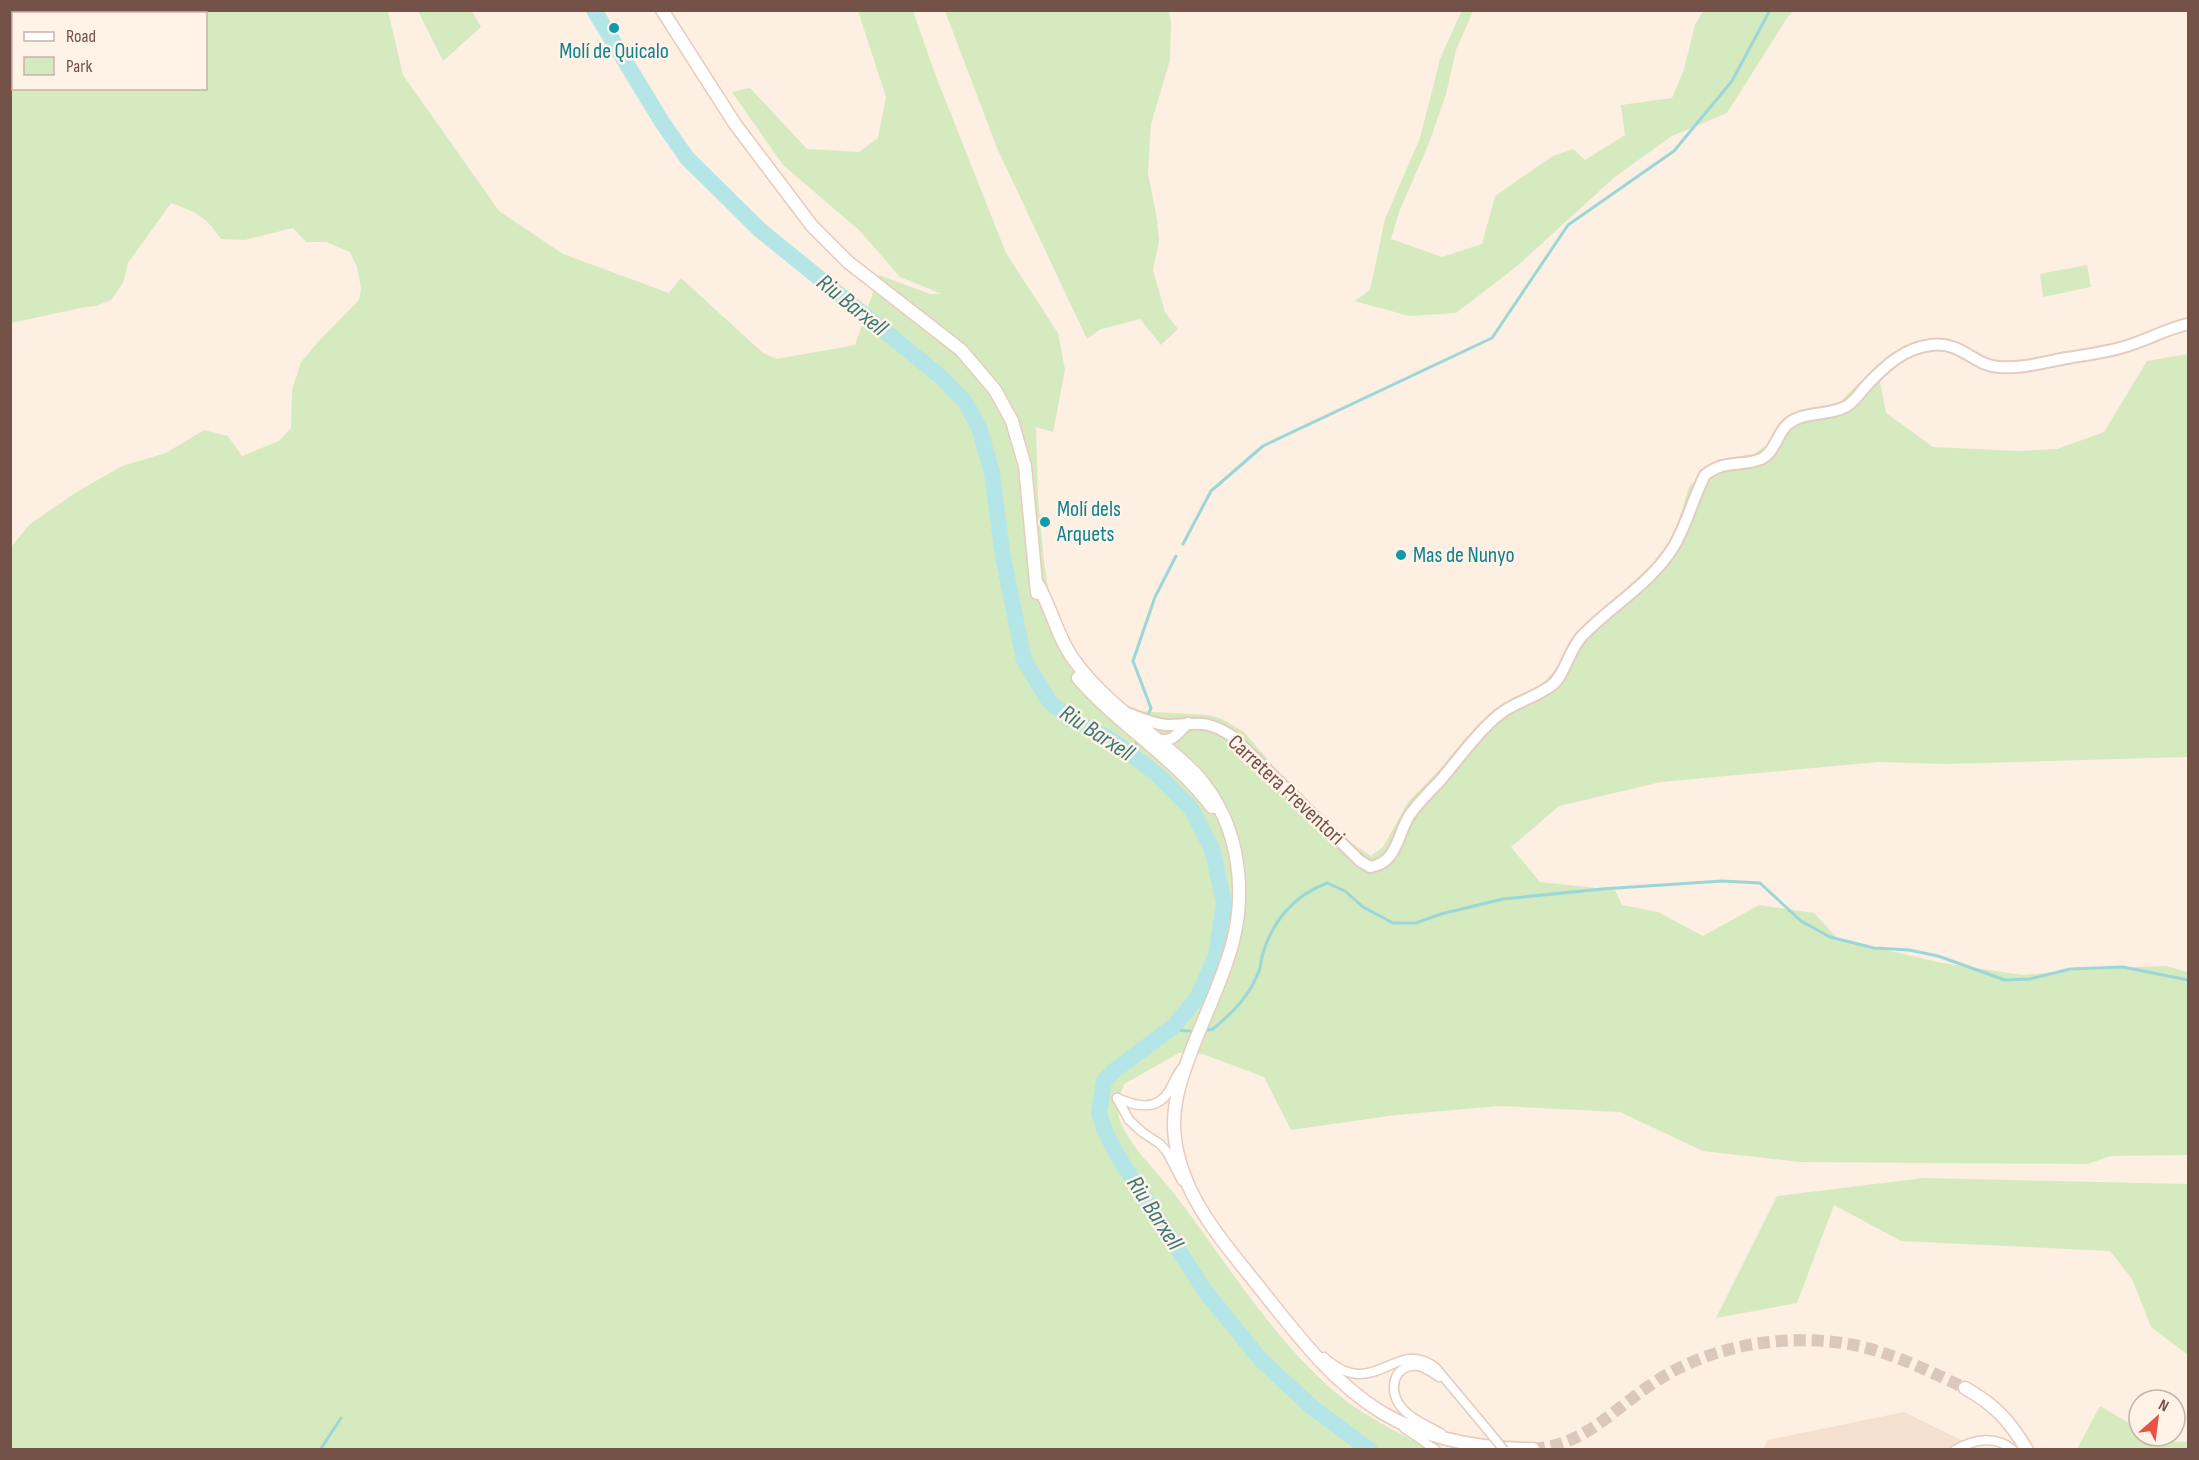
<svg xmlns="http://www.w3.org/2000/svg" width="2199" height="1460" font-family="'Sofia Sans Condensed',sans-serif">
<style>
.residential{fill:#f5dfcf}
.green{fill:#d6eabf}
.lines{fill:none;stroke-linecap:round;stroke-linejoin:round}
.stream{stroke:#9bd7d9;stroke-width:3}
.river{stroke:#b5e6e7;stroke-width:16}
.secondary-tunnel{stroke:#dbc8ba;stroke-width:12;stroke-dasharray:12 6;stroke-linecap:butt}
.minor-casing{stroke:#e3ccc0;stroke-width:11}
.tertiary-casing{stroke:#e3ccc0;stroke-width:14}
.secondary-casing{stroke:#e8cbbd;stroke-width:15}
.minor{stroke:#fff;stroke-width:8}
.tertiary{stroke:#fff;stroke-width:10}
.secondary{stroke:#fff;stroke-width:12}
.minor-bridge-casing{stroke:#e3ccc0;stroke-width:11;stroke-linecap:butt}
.minor-bridge{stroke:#fff;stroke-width:8}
.culture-dot{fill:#0f9aa8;stroke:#fff3e8;stroke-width:2}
.labels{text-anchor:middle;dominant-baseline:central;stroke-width:5;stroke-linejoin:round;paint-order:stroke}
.culture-label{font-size:22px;fill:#0d838f;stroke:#fff3e8;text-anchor:start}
.street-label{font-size:22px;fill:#755247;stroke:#fff3e8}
.water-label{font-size:24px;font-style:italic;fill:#3b787b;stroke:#fff3e8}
</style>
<rect width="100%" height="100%" fill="#fdefe1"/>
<path class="residential" d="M1904,1412L1979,1449L1763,1450L1768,1440Z"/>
<g class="green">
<path d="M1462,10L1473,11L1456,50L1446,94L1429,143L1399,212L1391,239L1442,257L1482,244L1495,196L1553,156L1573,149L1585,160L1625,135L1621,105L1672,98L1684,69L1695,25L1703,11H1793L1787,18L1727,113L1672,136L1616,176L1516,267L1456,313L1409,316L1355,301L1370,290L1385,219L1420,138L1440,59Z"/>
<path d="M45,11H388L403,75L499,211L563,254L669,293L681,278L763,353L777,359L855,345L879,275L930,294H942L900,277L859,230L783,165L732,92L750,88L807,149L859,152L878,138L886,97L858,11H913L935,74L1006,253L1058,333L1065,370L1053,432L1036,427L1038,497L1044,562L1052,613L1075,659L1113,697L1138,711L1208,715L1222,719L1244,732L1294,790L1347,840L1371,856L1383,847L1408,802L1441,768L1463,741L1514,697L1539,688L1556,669L1575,636L1651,565L1673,538L1689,487L1705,470L1717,460L1754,454L1776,438L1804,411L1838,404L1877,365L1886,413L1933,447L2019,451L2057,449L2104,432L2147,361L2188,354V757L1946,764L1878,762L1661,782L1559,806L1511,847L1540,882L1615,890L1622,905L1658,912L1703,936L1759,905L1814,913L1838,939L1942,963L2023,975L2086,969L2166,966L2188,972V1155L2111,1156L2087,1164L1801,1162L1703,1151L1620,1112L1500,1106L1396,1115L1291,1130L1264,1077L1203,1054L1179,1053L1124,1084C1122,1091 1116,1103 1117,1110C1123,1142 1158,1171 1176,1196C1227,1263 1270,1335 1334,1391C1362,1416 1395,1429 1426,1449H11V547L30,524L75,493L122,466L166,453L204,430L228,436L242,456L279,441L291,428L292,390L301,362L318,342L359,300L361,288L357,267L350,252L326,242H306L293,228L245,240L221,239C207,217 194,211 171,203L128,263L123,283L111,300L96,306L85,307L11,323L10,63L13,60L14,88H206V14L45,13Z"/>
<path d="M418,11H472L481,27L443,61Z"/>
<path d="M945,11H1169L1171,21L1170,60L1151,124L1148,173L1157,219L1159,241L1153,270L1165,312L1178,329L1161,345L1140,319L1101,329L1087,339L997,148Z"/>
<path d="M2087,265L2091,287L2043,297L2040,274Z"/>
<path d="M1923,1178L2188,1184V1355L2151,1327L2132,1279L2110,1251L1901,1241L1834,1205L1797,1303L1716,1318L1777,1196Z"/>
<path d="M2100,1406L2139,1429V1436H2150L2158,1441L2188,1442V1449H2077Z"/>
</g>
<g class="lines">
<g class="stream">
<path d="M1183,544L1211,491L1263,446L1492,338L1568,225L1674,151L1732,81L1770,10"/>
<path d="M1148,715L1151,708L1133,661L1155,597L1176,556"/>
<path d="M1132,755L1138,738"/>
<path d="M1169,1030L1191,1031"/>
<path d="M1208,1030L1213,1029C1233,1012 1249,997 1259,971C1261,966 1261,959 1263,953C1273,920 1295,895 1327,883L1345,891L1363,907L1393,923H1416L1441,914L1503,899L1602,889L1722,881L1760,883L1801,921L1830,937L1874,948L1909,950L1938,956L2005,980L2030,979L2070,969L2123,967L2188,980"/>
<path d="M320,1450L341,1418"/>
</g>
<path class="river" d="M594,10L662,122L687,158L760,230L941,377L965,402L979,427L992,473L1003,557L1024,660L1049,701L1072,720L1112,740L1158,775L1191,808L1212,849L1224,903L1216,956L1197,998L1174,1026L1115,1070L1104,1081L1099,1113L1104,1129L1117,1155L1205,1291L1261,1360L1313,1408L1370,1450"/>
<path class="secondary-tunnel" d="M1533,1449C1585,1445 1611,1411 1652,1384C1708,1345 1787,1332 1854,1345C1893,1353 1929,1371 1965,1388"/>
<g class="minor-casing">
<g id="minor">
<path d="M1117,1098L1129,1120L1142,1132L1160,1144L1167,1152L1182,1181"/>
<path d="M1117,1098C1135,1106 1157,1112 1169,1091C1175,1081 1176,1074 1184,1066"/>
<path d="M1324,1357C1375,1404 1396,1335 1436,1368L1486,1428"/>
<path d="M1439,1377C1433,1373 1426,1368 1419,1366C1393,1363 1387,1391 1402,1408C1412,1420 1428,1426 1441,1433"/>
<path d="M1404,1428L1436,1450"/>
<path d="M1955,1450C1974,1439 1996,1435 2013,1450"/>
</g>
</g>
<g class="tertiary-casing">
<g id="tertiary">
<path d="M1130,714C1142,719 1154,724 1167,725C1197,725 1204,718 1232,736L1360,861L1370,867C1397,863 1397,836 1409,816C1417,804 1429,792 1439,782C1458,760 1481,727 1504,711C1519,701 1538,696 1552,685C1565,675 1569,649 1583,635C1612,605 1652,583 1674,546C1687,524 1693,498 1705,475C1725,459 1742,467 1761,459C1775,453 1777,433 1788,424C1803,411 1828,416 1845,407C1854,403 1860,392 1867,385C1885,366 1904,348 1931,345C1962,341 1974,366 1999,367C2021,369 2045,362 2067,358C2084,355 2103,353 2120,348C2144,342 2165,329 2188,324"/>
<path d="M1154,740C1174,742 1175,736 1188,723"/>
</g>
</g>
<g class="secondary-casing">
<g id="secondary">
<path d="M662,10L735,124L812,226L848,262L961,350L995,390L1012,421L1025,466L1037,593"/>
<path d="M1038,585C1052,609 1057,637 1074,660C1106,705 1157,735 1196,774C1219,800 1232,828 1237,863C1248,935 1217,984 1192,1049C1183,1073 1174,1097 1174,1124C1174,1146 1181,1169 1190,1189C1206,1223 1232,1253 1255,1282C1293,1329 1329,1380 1381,1412C1426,1439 1481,1449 1533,1449"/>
<path d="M1078,678C1119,725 1174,757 1212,807"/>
<path d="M1965,1388C1995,1405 2009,1420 2027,1450"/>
</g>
</g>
<use href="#minor" class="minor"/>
<use href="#tertiary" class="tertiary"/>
<use href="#secondary" class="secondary"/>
<g class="minor-bridge-casing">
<path id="minor-bridge" d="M1486,1428L1504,1450"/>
</g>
<use href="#minor-bridge" class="minor-bridge"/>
</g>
<g class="culture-dot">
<circle cx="614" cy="28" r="6"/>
<circle cx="1045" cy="522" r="6"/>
<circle cx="1401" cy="555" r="6"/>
</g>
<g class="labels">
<g class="culture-label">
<text x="614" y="51" text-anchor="middle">Molí de Quicalo</text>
<text x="1057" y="509">Molí dels<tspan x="1057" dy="25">Arquets</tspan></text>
<text x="1413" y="555">Mas de Nunyo</text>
</g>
<g class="street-label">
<text transform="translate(1286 790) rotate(43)">Carretera Preventori</text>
</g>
<g class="water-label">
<text transform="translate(852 305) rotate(39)">Riu Barxell</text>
<text transform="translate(1097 733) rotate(33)">Riu Barxell</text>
<text transform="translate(1155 1213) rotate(57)">Riu Barxell</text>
</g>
</g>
<rect width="2199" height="1460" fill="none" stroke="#755247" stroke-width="24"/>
<rect x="12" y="12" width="195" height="78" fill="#fff3e8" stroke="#c8b3a8" stroke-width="1.5"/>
<rect x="24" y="32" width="30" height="9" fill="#ffffff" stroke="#c8b3a8" stroke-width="1.5"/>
<text x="66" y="42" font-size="18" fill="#755247">Road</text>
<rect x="24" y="57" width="30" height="18" fill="#d6eabf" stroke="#c8b3a8" stroke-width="1.5"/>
<text x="66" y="72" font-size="18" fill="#755247">Park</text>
<g transform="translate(2157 1418) rotate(28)"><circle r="28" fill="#fff3e8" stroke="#c8b3a8" stroke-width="1.5"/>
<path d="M0-4.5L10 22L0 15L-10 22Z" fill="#eb5242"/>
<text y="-9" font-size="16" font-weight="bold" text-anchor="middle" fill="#755247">N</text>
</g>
</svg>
